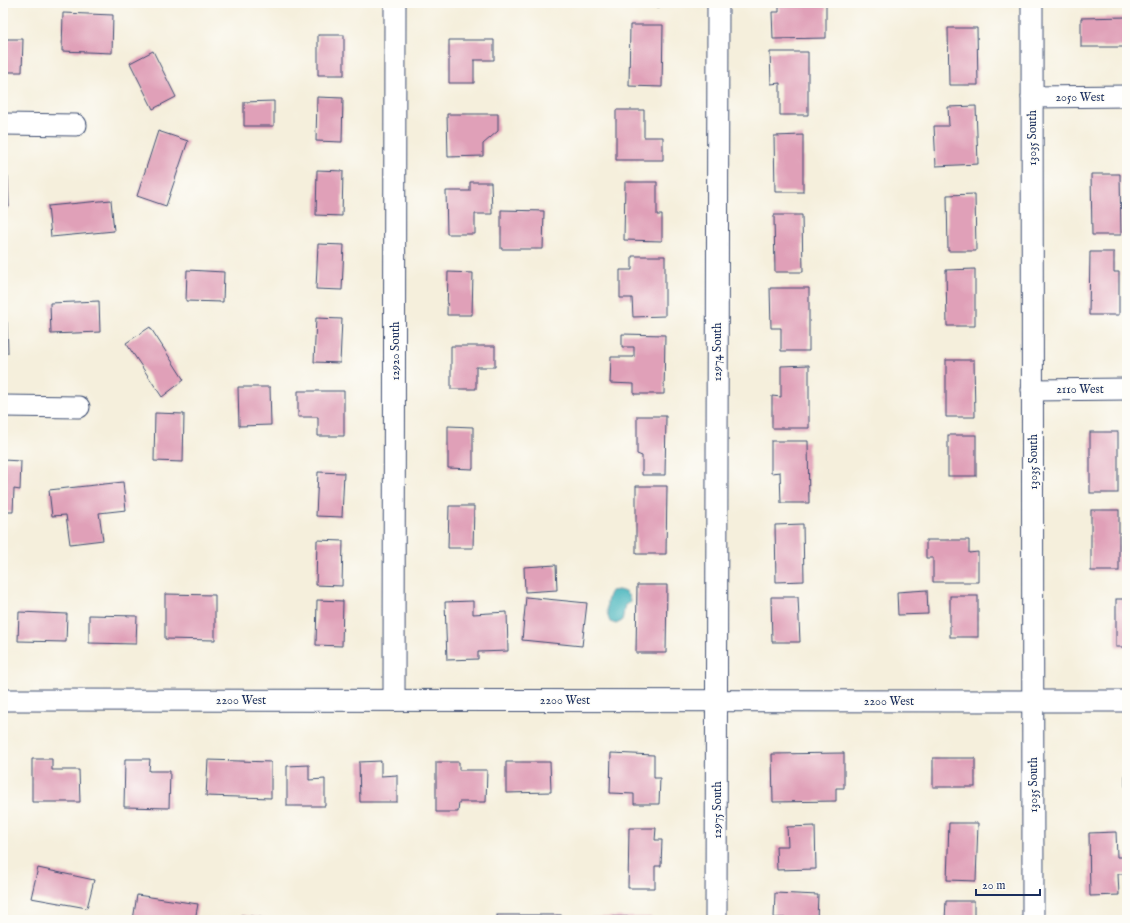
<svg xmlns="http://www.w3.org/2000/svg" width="1130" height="923" font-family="'IM FELL English',serif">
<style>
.water{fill:#43b3bb;stroke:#2f718c}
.building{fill:#e0a0b8}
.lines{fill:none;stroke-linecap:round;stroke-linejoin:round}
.minor-casing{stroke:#3c4c71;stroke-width:23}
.minor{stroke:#fff;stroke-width:21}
.labels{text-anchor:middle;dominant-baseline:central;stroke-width:3;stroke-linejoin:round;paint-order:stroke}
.street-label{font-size:12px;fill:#1b2f5e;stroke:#fdfcf7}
</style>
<rect width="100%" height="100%" fill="#fdfcf7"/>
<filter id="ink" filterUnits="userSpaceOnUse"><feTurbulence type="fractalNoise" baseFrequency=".025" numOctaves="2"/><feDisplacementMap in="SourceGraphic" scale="8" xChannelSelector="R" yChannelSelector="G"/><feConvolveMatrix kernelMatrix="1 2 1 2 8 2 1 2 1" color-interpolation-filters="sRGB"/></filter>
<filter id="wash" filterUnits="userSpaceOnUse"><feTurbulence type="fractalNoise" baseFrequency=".012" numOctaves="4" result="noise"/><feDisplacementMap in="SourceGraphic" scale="16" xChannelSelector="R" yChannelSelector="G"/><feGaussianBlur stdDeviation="0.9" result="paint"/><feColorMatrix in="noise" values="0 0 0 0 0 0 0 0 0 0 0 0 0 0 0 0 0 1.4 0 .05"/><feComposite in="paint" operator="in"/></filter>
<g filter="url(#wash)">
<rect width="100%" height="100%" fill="#f5efdc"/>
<path class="water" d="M618,590C625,591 629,594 630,601L629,603L625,605L622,621L616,624L610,622C606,613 605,600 611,591Z"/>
<g id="blocks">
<g class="building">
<rect x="632" y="3" width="27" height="4"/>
<path d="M779,3H826V38L773,39L772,12H779Z"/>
<path d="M63,13L113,15L112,53L62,51Z"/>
<path d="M1127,17V47H1081V18Z"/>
<path d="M630,25H663L662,87L629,86Z"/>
<path d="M948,28H977L978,85H949Z"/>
<rect x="318" y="35" width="26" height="40"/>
<path d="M3,39H23L22,72H3Z"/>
<path d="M449,40H494V60H474V83H449Z"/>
<path d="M153,51L176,97L153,109L130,63Z"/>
<path d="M770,52H808V115H780V83L771,84Z"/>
<path d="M317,97L343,98L342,142L316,141Z"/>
<path d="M274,101V126H244V102Z"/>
<path d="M976,106L978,164L936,166L934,126H949L948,107Z"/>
<path d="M616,110H644V137H663V160H616Z"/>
<path d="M447,114H498V131L483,144V156L448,157Z"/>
<path d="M158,131L188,141L166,206L137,196Z"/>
<path d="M803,135V192H775L774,136Z"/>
<path d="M317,170L343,171L342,216L316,215Z"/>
<path d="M1091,174H1120L1121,235H1092Z"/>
<path d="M3,176H8L9,207H3Z"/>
<path d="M470,182H491L492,214H475V234H447L446,191H470Z"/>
<path d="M625,182H657V215H662V241L624,240Z"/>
<path d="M975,194L976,251H948L947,195Z"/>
<path d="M111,200L114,231L51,237L48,206Z"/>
<path d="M501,210L544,211L543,249H501Z"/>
<path d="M774,215H802L803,272H775Z"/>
<path d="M318,244L344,245L342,290L316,289Z"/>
<path d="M1090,252H1114V272H1119V315H1089Z"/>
<path d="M632,256H665V316L633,317L632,298H620V270H632Z"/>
<path d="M975,269V326H947L946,270Z"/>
<path d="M187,270L224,272L223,302L186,301Z"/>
<path d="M448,272L473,273L472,315H447Z"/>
<path d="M770,288H809V351H781V328H771Z"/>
<path d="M99,301L100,332L51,334L50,303Z"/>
<path d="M316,318L342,319L340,363L314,362Z"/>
<path d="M3,322H7L8,353L3,354Z"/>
<path d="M150,327L184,380L162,397L126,343Z"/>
<path d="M622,334L665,335L664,394H634V384L610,383L611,357H634V347H622Z"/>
<path d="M451,346H495V367H476V389H451Z"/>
<path d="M946,360H974L975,417H946Z"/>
<path d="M809,365V428H772V396L781,397V366Z"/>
<path d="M238,387H270L271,425L239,426Z"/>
<path d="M298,391H344V436H318V417H298Z"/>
<path d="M155,413L184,414L183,462L154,461Z"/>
<path d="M637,416H666L665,475H642V456L637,454Z"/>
<path d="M448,426L473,427V469L448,468Z"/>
<rect x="1090" y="432" width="28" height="61"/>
<rect x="948" y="435" width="28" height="41"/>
<path d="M771,441H808L809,503H781L780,472L771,473Z"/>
<path d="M3,460L21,461L20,490L14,489L13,512H3Z"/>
<path d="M318,472L344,473L342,517L316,516Z"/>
<path d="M123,482L126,510L99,513L103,540L70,544L66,515L52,516L49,490Z"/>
<path d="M636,486H667L666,554H636Z"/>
<path d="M449,506H474L473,548H448Z"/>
<rect x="1091" y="510" width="28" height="61"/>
<path d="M803,524L804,581L776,582L775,525Z"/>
<path d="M317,540L343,541L342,586L316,585Z"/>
<path d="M926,540H969V553L978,552V582H933V558H926Z"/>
<path d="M556,565L557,590L525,592L524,567Z"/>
<path d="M637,585H667L666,653H636Z"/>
<path d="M927,590L928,614L898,615L897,592Z"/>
<path d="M165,594L215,595V640L165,639Z"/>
<rect x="950" y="596" width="28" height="41"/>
<path d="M526,597L587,603L582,646L522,640Z"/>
<path d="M771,597H798L800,642H772Z"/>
<rect x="1116" y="599" width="11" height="48"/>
<path d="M317,600L343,601L342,646L316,645Z"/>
<path d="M473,601V614L507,612L508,651L478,652V659L447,660L445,602Z"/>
<path d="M19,612L67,614L66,642L18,641Z"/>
<path d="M89,615L137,616L136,644L89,643Z"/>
<path d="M611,753L654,755V778H660L659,804H634V794L610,793Z"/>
<path d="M844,753V788H836V801L773,802L772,754Z"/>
<rect x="933" y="758" width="42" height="29"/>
<path d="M32,759H52V770H79L80,802H32Z"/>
<path d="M125,759H150L149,771H170L169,808L124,807Z"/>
<rect x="1125" y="759" width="2" height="27"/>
<path d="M208,760L271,762V798L206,796Z"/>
<path d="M381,761V776L397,775V802H360L359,762Z"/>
<path d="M436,762H459V770H487L486,802H459L458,812H436Z"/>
<path d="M506,762H550L551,792L506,793Z"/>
<path d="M309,765V780L325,779V806H287V766Z"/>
<path d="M949,823H978L976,881L947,880Z"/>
<path d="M815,826L816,869L777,870L776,846H788L787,827Z"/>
<path d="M629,828H656L655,840H662L661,866H655V888H628Z"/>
<path d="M1116,832L1117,857H1127V874H1118L1119,895L1090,896L1089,833Z"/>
<path d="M38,868L94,880L87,908L31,898Z"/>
<path d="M775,893L818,895L817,920H785V918H774Z"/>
<path d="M137,895L198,904L195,920H133Z"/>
<path d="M946,901H974V920H945Z"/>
<path d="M241,915L274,919V920H240Z"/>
<rect x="497" y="915" width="64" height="5"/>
<rect x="582" y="917" width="69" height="3"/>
</g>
</g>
</g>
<g filter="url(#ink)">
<use href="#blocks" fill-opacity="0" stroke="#3c4c71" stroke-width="1"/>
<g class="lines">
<g class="minor-casing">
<g id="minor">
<path d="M1032,3L1033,920"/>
<path d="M1032,97L1127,96"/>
<path d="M3,124L76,125"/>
<path d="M1032,390L1127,389"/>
<path d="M3,406L79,407"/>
<path d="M3,700L1127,701"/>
<path d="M394,700L395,3"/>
<path d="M716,920L718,3"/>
</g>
</g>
<use href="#minor" class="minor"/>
</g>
</g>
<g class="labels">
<g class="street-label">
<text x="1080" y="97">2050 West</text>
<text transform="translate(1032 138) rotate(-90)">13035 South</text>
<text transform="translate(395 351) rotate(-90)">12920 South</text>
<text transform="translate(717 352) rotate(-90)">12974 South</text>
<text x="1080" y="389">2110 West</text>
<text transform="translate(1033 462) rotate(-90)">13035 South</text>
<text x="241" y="700">2200 West</text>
<text x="565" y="700">2200 West</text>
<text x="889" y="701">2200 West</text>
<text transform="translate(1033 785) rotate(-90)">13035 South</text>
<text transform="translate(717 810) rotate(-90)">12975 South</text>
</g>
</g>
<rect width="1130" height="923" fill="none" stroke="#fdfcf7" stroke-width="16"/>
<path d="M976 889v6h64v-6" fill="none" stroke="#1b2f5e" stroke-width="2"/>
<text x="982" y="889" font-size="12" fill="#1b2f5e" stroke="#fdfcf7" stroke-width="3" paint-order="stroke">20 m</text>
</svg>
